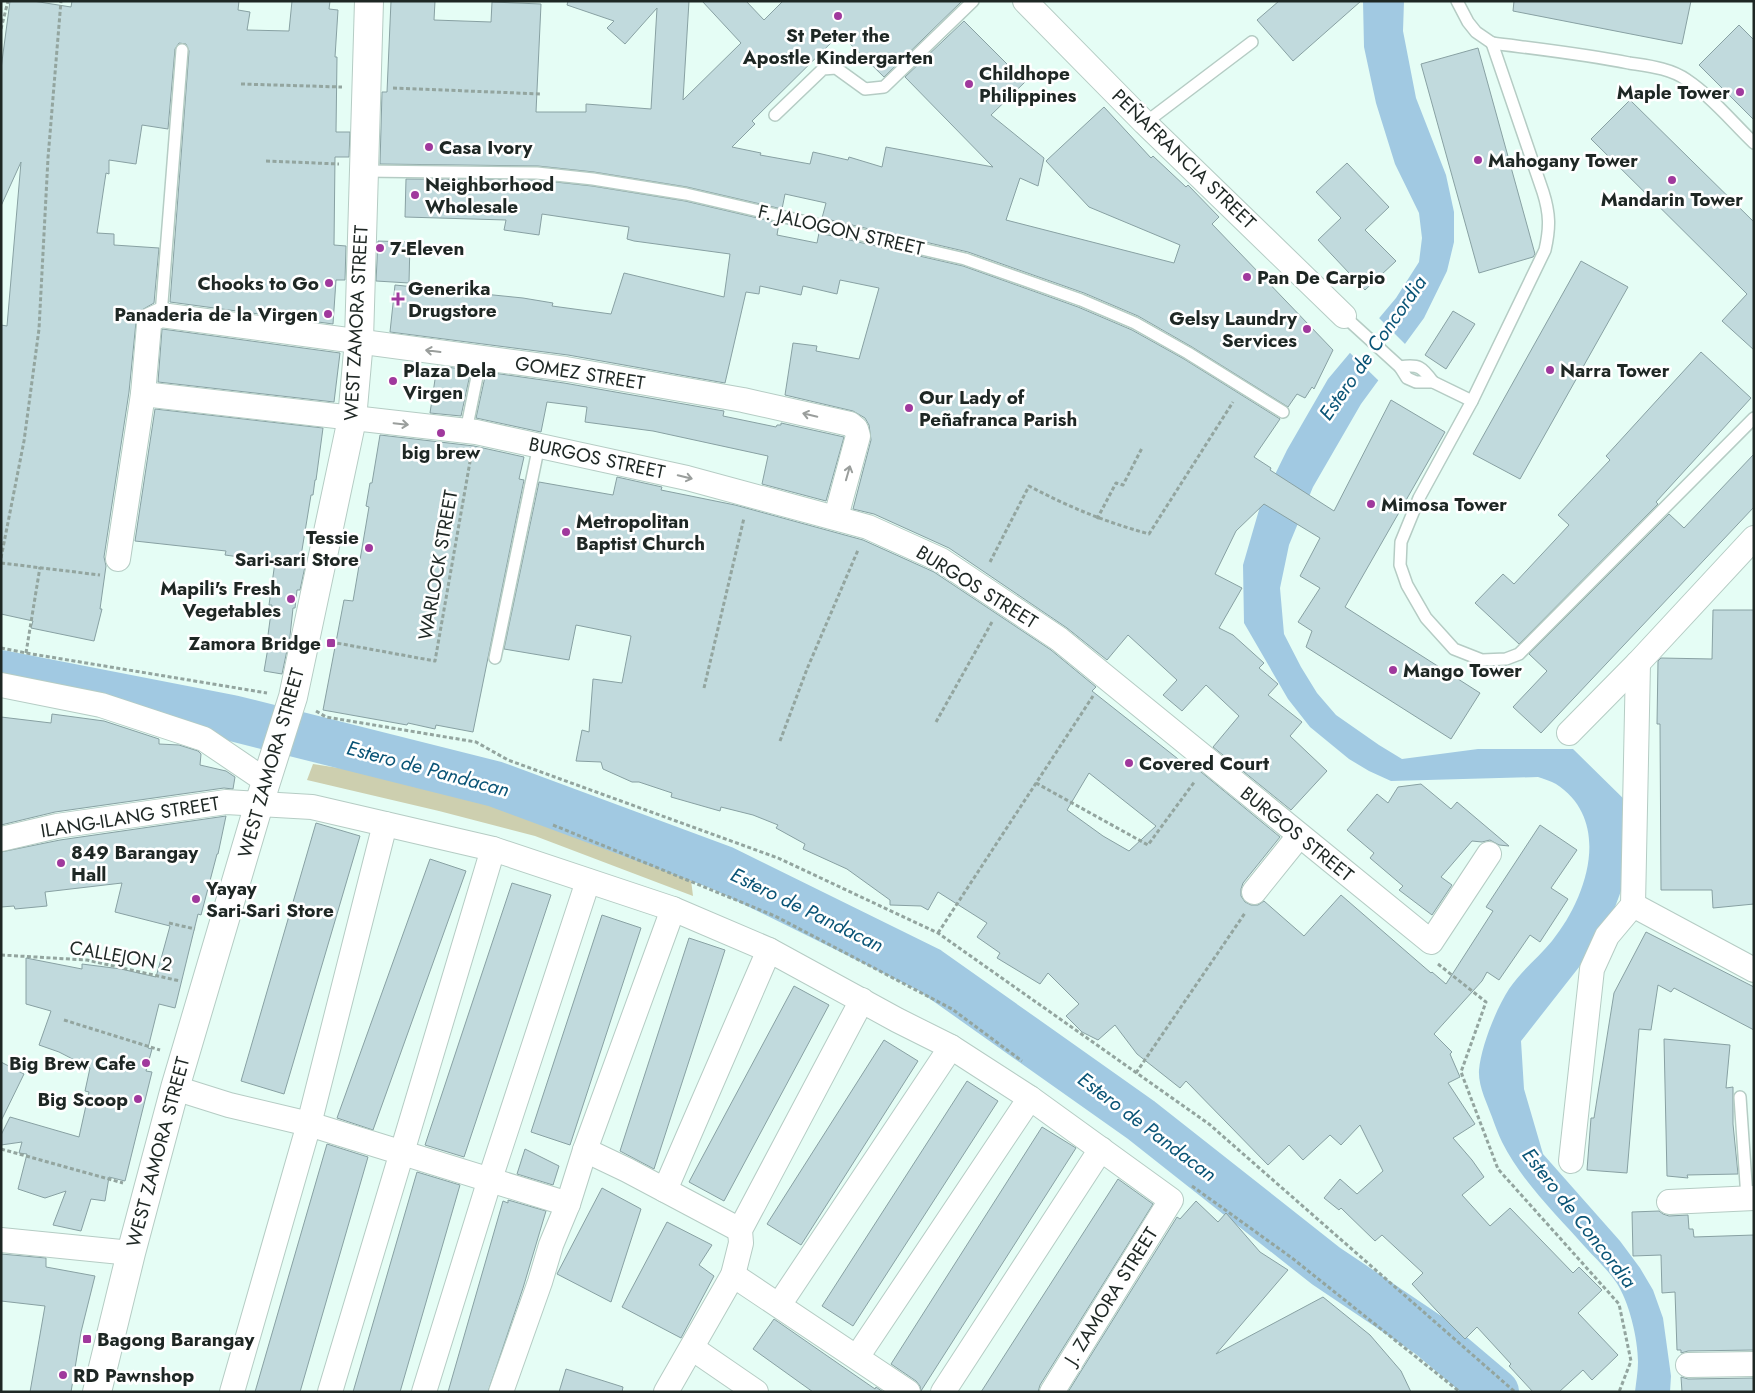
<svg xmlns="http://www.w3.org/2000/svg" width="1755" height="1393" font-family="Jost,sans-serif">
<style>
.green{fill:#cdcfaf}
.water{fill:#a1c9e2}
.pier{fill:#e5fdf5}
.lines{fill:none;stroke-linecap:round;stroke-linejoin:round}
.river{stroke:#a1c9e2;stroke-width:46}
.building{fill:#c1dadd;stroke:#88a1a3;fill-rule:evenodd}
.service-casing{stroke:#b5ccc4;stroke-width:14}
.minor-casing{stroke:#b5ccc4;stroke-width:26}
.tertiary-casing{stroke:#b5ccc4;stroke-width:30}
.path{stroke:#93a59f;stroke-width:3;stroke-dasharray:4 2.5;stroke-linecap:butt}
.service{stroke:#fff;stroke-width:11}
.minor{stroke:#fff;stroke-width:24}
.tertiary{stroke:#fff;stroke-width:28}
.oneway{stroke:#9a9e9c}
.poi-dot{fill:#a0399d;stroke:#fff;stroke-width:2}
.labels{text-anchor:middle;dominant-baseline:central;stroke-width:5;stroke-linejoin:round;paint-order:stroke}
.poi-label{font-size:19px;font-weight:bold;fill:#1e2724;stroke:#fff;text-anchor:start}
.street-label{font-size:19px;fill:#1e2724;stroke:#fff}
.water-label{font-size:20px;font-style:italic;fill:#0a5476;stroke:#fff}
</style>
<rect width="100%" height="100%" fill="#e5fdf5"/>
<path class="green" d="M313,764L403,778L616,843L691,880L693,896L535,836L439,811L307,780Z"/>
<path class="water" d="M1363,1H1404L1403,31L1416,98L1446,175L1454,212V242L1447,271L1424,318L1361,404L1313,487L1289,545L1280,588L1284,634L1301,667L1317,693L1336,715L1379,745L1402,759L1478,749H1573L1633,808L1631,864L1605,934L1521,1041L1524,1089L1543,1154L1620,1241L1640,1268L1653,1290L1663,1318L1671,1376L1670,1392H1635C1636,1382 1638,1372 1638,1362C1638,1339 1629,1301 1616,1282C1608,1270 1596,1259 1586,1248C1557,1215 1522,1182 1502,1142C1498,1134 1495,1125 1492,1117C1487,1103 1478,1086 1479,1070C1481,1047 1496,1009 1509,989C1522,970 1538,958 1552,941C1587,898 1613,821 1556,784C1551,781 1544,779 1538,777L1391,781L1369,771L1349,759L1310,727L1288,699L1244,623L1243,565L1261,503L1287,450L1328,379L1396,298L1419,262L1422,238L1419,213L1395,164L1376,103L1364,47Z"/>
<path class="pier" d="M1377,316L1407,346L1380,382L1348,351Z"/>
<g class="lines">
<path class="river" d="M1,673L232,718L495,784L722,868L929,970L1141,1120L1326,1266L1430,1336L1496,1392"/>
</g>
<g class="building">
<path d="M10,1H33L71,7L72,1H239L238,10L250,12L247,30L289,31L292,1H330L329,9L338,10L335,57H337L336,132H350L349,157H335L334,245L346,246L345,280H336L333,324L170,302L189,51L186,44L179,43L175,49L168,129L142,125L136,164L109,160V174L106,173L97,233L114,234V245L159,248L154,303L140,311L136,322L129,392L104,557L106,566L100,609H102L94,641L31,628L33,621L1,614V325L7,326L21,162L1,206V69Z"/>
<path d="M391,1H435L434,20L491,22L492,2L541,4L536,112H586V104L651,109L657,8L625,44L607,28L614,21L567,5L568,1H689L683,100L741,43L702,1H746L764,20L783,1H962L884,77L840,34L752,121L755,124L732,147L761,153L760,155L810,164L813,152L848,160L849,157L882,167L886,147L993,167L905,77L964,21L1025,82L991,115L1044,158L1038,186L1020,178L1006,220L1174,263L1180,245L1089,207L1046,161L1104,107L1151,158L1153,156L1186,187L1188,185L1219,217L1212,224L1333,350L1314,389L1312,387L1305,398L1297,394L1288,407L1192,347L1138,316L1084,293L968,252L822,218L826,203L785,194L782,209L687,187L594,172L538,166L380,164L382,92H387Z"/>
<path d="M1279,1H1361L1293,61L1257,20Z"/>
<path d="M1514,1H1691L1682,44L1513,11Z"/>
<path d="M1739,25L1754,40V120L1699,65Z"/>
<path d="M1478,48L1535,254L1533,257L1479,273L1421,64Z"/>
<path d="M1630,100L1754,222V350L1722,321L1747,294L1591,139Z"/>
<path d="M1347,163L1389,207L1365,230L1396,261L1365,290L1318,240L1341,218L1316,192Z"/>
<path d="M406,179L537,180L592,186L685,201L779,223L777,235L817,243L819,233L963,266L1078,307L1132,330L1184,359L1280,419L1254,457L1271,468L1270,470L1334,511L1391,400L1445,432L1345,607L1480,693L1451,739L1306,647L1312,631L1298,622L1320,588L1300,576L1320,538L1264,504L1236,531L1215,574L1242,588L1219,628L1233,635L1264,663L1259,668L1278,684L1268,695L1302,722L1290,736L1327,771L1291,810L1213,747L1239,716L1206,685L1182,711L1163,695L1177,680L1128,635L1107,660L1067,628L949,548L874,514L853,509L871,440L869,425L865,418L853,411L785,395L793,343L817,346L816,351L859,359L879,288L840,280L837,294L803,286L801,295L760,286L759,294L746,292L725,383L568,355L390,332L395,285L523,298L553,303L552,306L611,314L624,273L724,297L730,254L634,241L627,239L629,227L542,214L539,235L504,230L506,220L405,217Z"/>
<path d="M378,241L410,242L409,283L376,281Z"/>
<path d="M1581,261L1628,287L1520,479L1473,454Z"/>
<path d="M1453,311L1475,324L1446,369L1425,355Z"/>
<path d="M162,329L340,353L334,402L158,382Z"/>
<path d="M1701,352L1751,398L1656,502L1658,504L1519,644L1475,603L1503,574L1514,584L1569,525L1558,515L1610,460L1606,456Z"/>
<path d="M437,366L471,370L461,416L430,413Z"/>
<path d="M486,372L564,383L718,410L724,411L723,416L776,427L777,425H781V423L844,437L826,501L762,484L768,456L653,431L585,422L587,407L547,402L541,432L476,418Z"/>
<path d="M155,409L323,428L316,480H315L313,495H311L301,556L307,557L300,590H297L295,608H293L290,636L282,674L264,671L270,636L268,635L272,605H269L275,562L225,555L226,551L135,541Z"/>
<path d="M380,435L474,446L524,457L519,479L524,480L473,732L436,725L435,729L408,723L407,725L323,710L344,600L353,601L369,507L366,506L370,483H372Z"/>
<path d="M1754,454V507L1541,733L1513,707L1547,671L1529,654L1669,514L1684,528Z"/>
<path d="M617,477L662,487L661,490L735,505L863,540L934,572L1051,650L1096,687L1092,691L1192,770L1195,767L1280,837L1243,883L1241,889V896L1245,902L1251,905H1258L1264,901L1304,936L1341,895L1431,973L1432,972L1446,984L1493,911L1486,907L1540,825L1577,850L1551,888L1568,899L1540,942L1530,935L1499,980L1487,972L1482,981L1434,1034L1452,1052L1450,1054L1460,1077L1448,1083L1475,1124L1453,1138L1472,1160L1484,1177L1462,1195L1490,1226L1510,1208L1573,1273L1579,1267L1602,1290L1578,1313L1618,1355L1592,1380L1583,1370L1559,1392H1533L1509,1366L1511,1364L1477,1327L1465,1339L1437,1311L1412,1284L1423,1273L1382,1235L1375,1241L1341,1208L1339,1210L1324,1198L1340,1179L1357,1194L1383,1171L1360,1125L1341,1145L1330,1135L1303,1160L1289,1145L1268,1165L1186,1081L1180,1088L1137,1054L1115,1025L1098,1040L1082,1032L1066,1016L1079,1004L1048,973L1040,984L997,958L1000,953L977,937L987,923L938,892L928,910L921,906L890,905V900L847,869L803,849L805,844L776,828L778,825L753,815L721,807L720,811L671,797L672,793L639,782H632L603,769L601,762L576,761L582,730L589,732L593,679L622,683L631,636L576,625L569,660L504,649L539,482L613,495ZM1089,773L1156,826L1129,851L1103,836L1067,810Z"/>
<path d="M1713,610H1754V904L1713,908L1712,890H1661L1660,724H1657L1658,661L1661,658L1712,659Z"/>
<path d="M52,714L104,721L159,739V744L179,745L198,751L201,754L200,765L226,771L235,777L233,789L224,788L55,812L1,825V717L51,723Z"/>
<path d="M1421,784L1451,809L1457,802L1509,846L1499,845L1490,840L1482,842L1472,841L1441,877L1452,885L1432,915L1399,890L1403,886L1370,858L1374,853L1347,830L1377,794L1388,803L1398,787Z"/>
<path d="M226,816L218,854H217L201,915L198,914L175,1008L159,1004L148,1048L152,1049L146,1071L152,1072L125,1181L109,1177L105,1201L91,1199L81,1231L53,1225L66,1191L45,1198L18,1189L27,1154L19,1153L22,1142L1,1145V1135L10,1117L79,1137L89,1092L85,1091L90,1068L59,1052L39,1045L51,1011L26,1004V958L82,969V964L121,969L156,977L170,926L115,912L122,883L45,892L47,906L15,909L14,906L1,907V852L60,840Z"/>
<path d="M316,823L360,836L284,1094L241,1081Z"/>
<path d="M430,859L466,871L373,1130L337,1118Z"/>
<path d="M512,883L551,895L464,1157L425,1145Z"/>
<path d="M602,915L641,928L570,1145L531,1132Z"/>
<path d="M1646,932L1754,987V1030L1674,988L1671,992L1658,985L1651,1030L1639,1029L1627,1173L1587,1170L1591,1118H1594L1614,993Z"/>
<path d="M689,938L725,950L654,1169L620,1151Z"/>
<path d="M794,986L829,1005L724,1201L689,1182Z"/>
<path d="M1664,1039L1730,1045L1726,1088L1733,1087V1124L1738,1174L1687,1175L1688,1178L1667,1176Z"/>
<path d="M884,1040L918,1061L801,1245L767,1224Z"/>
<path d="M1,1062L24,1074L1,1121Z"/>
<path d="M967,1081L998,1101L853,1326L822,1306Z"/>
<path d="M1042,1127L1076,1148L921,1391L920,1386L916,1381L891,1364Z"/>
<path d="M327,1144L368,1157L300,1392H255Z"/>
<path d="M525,1149L559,1166L553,1185L517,1174Z"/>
<path d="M417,1172L460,1185L400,1392H353Z"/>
<path d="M1118,1179L1153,1204L1040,1385L1038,1392H981Z"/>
<path d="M602,1188L641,1209L611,1302L557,1274Z"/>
<path d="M508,1200L546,1211L523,1288L488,1392H448L503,1201L508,1203Z"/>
<path d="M1196,1201L1218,1222L1226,1213L1260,1252L1288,1270L1216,1354L1323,1297L1370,1335L1401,1371L1411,1392H1068L1177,1217L1180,1219Z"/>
<path d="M1659,1211L1663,1214L1669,1216L1688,1215L1689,1229H1693L1694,1237L1754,1235V1350L1688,1351L1681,1353V1350H1677L1675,1292L1662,1293L1661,1255L1633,1256L1632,1212Z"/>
<path d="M667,1222L712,1245L699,1265L714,1276L681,1338L622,1307Z"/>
<path d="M1,1254L46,1258V1267L95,1276L81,1332L71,1392H30L45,1306L1,1301Z"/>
<path d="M774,1319L875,1389L876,1387L883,1392H813L753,1349Z"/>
<path d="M566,1369L623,1387L622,1392H559Z"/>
<path d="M1681,1377L1688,1379L1754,1378V1392H1682Z"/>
</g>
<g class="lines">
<g class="service-casing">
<g id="service">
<path d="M1457,1L1468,22L1476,32L1492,43"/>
<path d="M1492,43L1543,192C1550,214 1550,228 1545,250L1472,401L1419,498L1401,542L1400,565L1407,585L1426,618L1454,649L1482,660L1506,659L1519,654L1754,418"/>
<path d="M1492,43C1538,49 1584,54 1629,63C1648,66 1670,68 1687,80C1711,96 1733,123 1754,143"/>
<path d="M775,115L823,69L836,68L865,89L884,87L973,1"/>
<path d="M1145,123L1252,42"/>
<path d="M364,171L537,173L593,179L686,194L965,259L1081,300L1135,323L1188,353L1283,412"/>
<path d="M161,315L182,50"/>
<path d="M1344,316L1400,367L1407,378L1416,382H1433L1472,401"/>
<path d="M1400,367C1419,364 1422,367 1433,382"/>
<path d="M466,431L481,357"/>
<path d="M495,658L539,445"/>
<path d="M1740,1097L1747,1198"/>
</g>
</g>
<g class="minor-casing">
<g id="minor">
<path d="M1025,1L1145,123L1344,316"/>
<path d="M143,394L476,432L687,478L868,527L941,560L1059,639L1431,942L1489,854"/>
<path d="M118,559L143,394L149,325L150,320L161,315L566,369L743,400L850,424L856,429L858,436L836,517"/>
<path d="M1,685L101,705L204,739L266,781"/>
<path d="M1569,733L1638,663L1754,538"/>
<path d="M1,839L57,826L226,802L312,807L493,849L673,909L769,950L897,1020L951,1047L1030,1098L1171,1200L1052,1392"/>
<path d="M1254,892L1299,836"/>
<path d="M1633,905L1754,970"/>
<path d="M175,1088L229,1105L309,1124L568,1204"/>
<path d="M585,1150L627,1170L740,1230"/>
<path d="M1571,1161L1592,969L1607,936L1633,905L1638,663"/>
<path d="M665,1190L769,950"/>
<path d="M1669,1202L1754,1198"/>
<path d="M1,1240L131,1253"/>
<path d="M733,1275L908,1392"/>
<path d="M779,1305L951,1047"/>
<path d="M692,1348L756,1392"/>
<path d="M857,1357L1030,1098"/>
<path d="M1688,1365L1754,1364"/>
<path d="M232,1392L309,1124L385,824"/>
<path d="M330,1392L493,849"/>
<path d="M424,1392L490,1179L588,881"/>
<path d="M501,1392L540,1282L551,1245L568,1204L585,1150L673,909"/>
<path d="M666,1392L733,1275L741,1243L740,1230L862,1000"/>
<path d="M943,1392L1101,1149"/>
</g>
</g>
<g class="tertiary-casing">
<path id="tertiary" d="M97,1392L131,1253L175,1088L259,804L293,697L352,419L359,340L369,1"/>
</g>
<g class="path">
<path d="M1,29L8,1"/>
<path d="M241,84L342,87"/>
<path d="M393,88L542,94"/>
<path d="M266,161L339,164"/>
<path d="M1097,519L1116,483L1123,485L1142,448"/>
<path d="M1,558L24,441L39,329L48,158L61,1"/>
<path d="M990,562L1029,486C1071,508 1103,521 1149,534L1233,402"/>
<path d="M1,563L100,575"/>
<path d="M331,642L435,661L471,456"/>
<path d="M1,648L26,653L267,693"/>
<path d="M26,653L40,567"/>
<path d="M704,688L744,518"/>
<path d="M316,711L326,717L476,742L508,760L778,858L938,933L1209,1124L1515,1392"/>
<path d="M936,722L992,622"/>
<path d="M780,741L807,669L858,550"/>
<path d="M1036,783L1148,845L1195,781"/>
<path d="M553,825L775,916L952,1009L1022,1061"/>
<path d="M169,923L195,929"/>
<path d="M938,933L1093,696"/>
<path d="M1,955L87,960L180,981"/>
<path d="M1438,964L1486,1002L1461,1072L1498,1169L1619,1304L1631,1361L1619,1392"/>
<path d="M64,1020L160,1050"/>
<path d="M1136,1073L1245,913"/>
<path d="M1,1149L123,1183"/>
<path d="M1192,1186L1292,1258L1460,1392"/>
</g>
<use href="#service" class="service"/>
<use href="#minor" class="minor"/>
<use href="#tertiary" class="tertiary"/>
</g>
<defs><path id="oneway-shaft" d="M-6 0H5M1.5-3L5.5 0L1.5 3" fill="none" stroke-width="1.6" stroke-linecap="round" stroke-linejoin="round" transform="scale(1.25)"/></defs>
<g class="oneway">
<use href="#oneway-shaft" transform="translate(433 351) rotate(-173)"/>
<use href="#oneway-shaft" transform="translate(810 415) rotate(-167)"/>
<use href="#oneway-shaft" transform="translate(401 424) rotate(6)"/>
<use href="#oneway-shaft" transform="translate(848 473) rotate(-74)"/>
<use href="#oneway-shaft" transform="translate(685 477) rotate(14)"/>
</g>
<g class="poi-dot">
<circle cx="838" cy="16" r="5"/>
<circle cx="969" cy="84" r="5"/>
<circle cx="1740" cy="92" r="5"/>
<circle cx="429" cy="147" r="5"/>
<circle cx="1478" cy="160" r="5"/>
<circle cx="1672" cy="180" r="5"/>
<circle cx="415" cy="195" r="5"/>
<circle cx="380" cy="248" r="5"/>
<circle cx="1247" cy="277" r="5"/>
<circle cx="329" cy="283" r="5"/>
<path d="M395.5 291.5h5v5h5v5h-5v5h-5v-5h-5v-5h5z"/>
<circle cx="328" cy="314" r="5"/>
<circle cx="1307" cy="329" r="5"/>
<circle cx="1550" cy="370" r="5"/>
<circle cx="393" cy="381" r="5"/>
<circle cx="909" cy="408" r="5"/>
<circle cx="441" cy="433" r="5"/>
<circle cx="1371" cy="504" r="5"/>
<circle cx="566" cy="532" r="5"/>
<circle cx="369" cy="548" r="5"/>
<circle cx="291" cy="599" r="5"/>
<rect x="326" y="638" width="10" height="10" rx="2.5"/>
<circle cx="1393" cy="670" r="5"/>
<circle cx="1129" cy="763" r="5"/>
<circle cx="61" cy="863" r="5"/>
<circle cx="196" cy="899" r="5"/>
<circle cx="146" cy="1063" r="5"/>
<circle cx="138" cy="1099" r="5"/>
<rect x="82" y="1334" width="10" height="10" rx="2.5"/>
<circle cx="63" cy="1375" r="5"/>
</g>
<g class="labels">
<g class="poi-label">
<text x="838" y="35" text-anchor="middle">St Peter the<tspan x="838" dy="22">Apostle Kindergarten</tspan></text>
<text x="979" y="73">Childhope<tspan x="979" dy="22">Philippines</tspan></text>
<text x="1730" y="92" text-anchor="end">Maple Tower</text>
<text x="439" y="147">Casa Ivory</text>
<text x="1488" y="160">Mahogany Tower</text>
<text x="425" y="184">Neighborhood<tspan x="425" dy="22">Wholesale</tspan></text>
<text x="1672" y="199" text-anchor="middle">Mandarin Tower</text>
<text x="390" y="248">7-Eleven</text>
<text x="1257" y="277">Pan De Carpio</text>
<text x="319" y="283" text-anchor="end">Chooks to Go</text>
<text x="408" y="288">Generika<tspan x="408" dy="22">Drugstore</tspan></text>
<text x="318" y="314" text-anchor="end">Panaderia de la Virgen</text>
<text x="1297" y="318" text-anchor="end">Gelsy Laundry<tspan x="1297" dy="22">Services</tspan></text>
<text x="403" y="370">Plaza Dela<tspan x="403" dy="22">Virgen</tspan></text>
<text x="1560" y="370">Narra Tower</text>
<text x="919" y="397">Our Lady of<tspan x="919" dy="22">Peñafranca Parish</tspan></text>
<text x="441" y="452" text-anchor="middle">big brew</text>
<text x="1381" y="504">Mimosa Tower</text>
<text x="576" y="521">Metropolitan<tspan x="576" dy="22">Baptist Church</tspan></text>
<text x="359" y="537" text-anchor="end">Tessie<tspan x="359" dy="22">Sari-sari Store</tspan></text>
<text x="281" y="588" text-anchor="end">Mapili's Fresh<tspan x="281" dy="22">Vegetables</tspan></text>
<text x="321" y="643" text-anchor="end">Zamora Bridge</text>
<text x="1403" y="670">Mango Tower</text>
<text x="1139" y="763">Covered Court</text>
<text x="71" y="852">849 Barangay<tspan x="71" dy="22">Hall</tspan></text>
<text x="206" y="888">Yayay<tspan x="206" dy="22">Sari-Sari Store</tspan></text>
<text x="136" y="1063" text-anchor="end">Big Brew Cafe</text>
<text x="128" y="1099" text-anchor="end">Big Scoop</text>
<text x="97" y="1339">Bagong Barangay</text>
<text x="73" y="1375">RD Pawnshop</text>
</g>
<g class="street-label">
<text transform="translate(1184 159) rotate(44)">PEÑAFRANCIA STREET</text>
<text transform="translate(841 230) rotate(13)">F. JALOGON STREET</text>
<text transform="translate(356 323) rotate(-87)">WEST ZAMORA STREET</text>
<text transform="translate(580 373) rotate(9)">GOMEZ STREET</text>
<text transform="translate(597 458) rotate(12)">BURGOS STREET</text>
<text transform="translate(438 565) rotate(-80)">WARLOCK STREET</text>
<text transform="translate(977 587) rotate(32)">BURGOS STREET</text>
<text transform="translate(271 763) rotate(-74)">WEST ZAMORA STREET</text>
<text transform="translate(130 817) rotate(-9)">ILANG-ILANG STREET</text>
<text transform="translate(1297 834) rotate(39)">BURGOS STREET</text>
<text transform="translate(121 956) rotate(10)">CALLEJON 2</text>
<text transform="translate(158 1152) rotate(-75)">WEST ZAMORA STREET</text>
<text transform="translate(1111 1296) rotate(-58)">J. ZAMORA STREET</text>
</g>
<g class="water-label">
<text transform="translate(1373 348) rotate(-55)">Estero de Concordia</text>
<text transform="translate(428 769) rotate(15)">Estero de Pandacan</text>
<text transform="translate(807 910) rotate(26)">Estero de Pandacan</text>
<text transform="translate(1147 1127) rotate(37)">Estero de Pandacan</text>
<text transform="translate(1579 1218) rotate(52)">Estero de Concordia</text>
</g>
</g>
<rect width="1755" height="1393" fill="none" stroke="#1e2724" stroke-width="5"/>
</svg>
